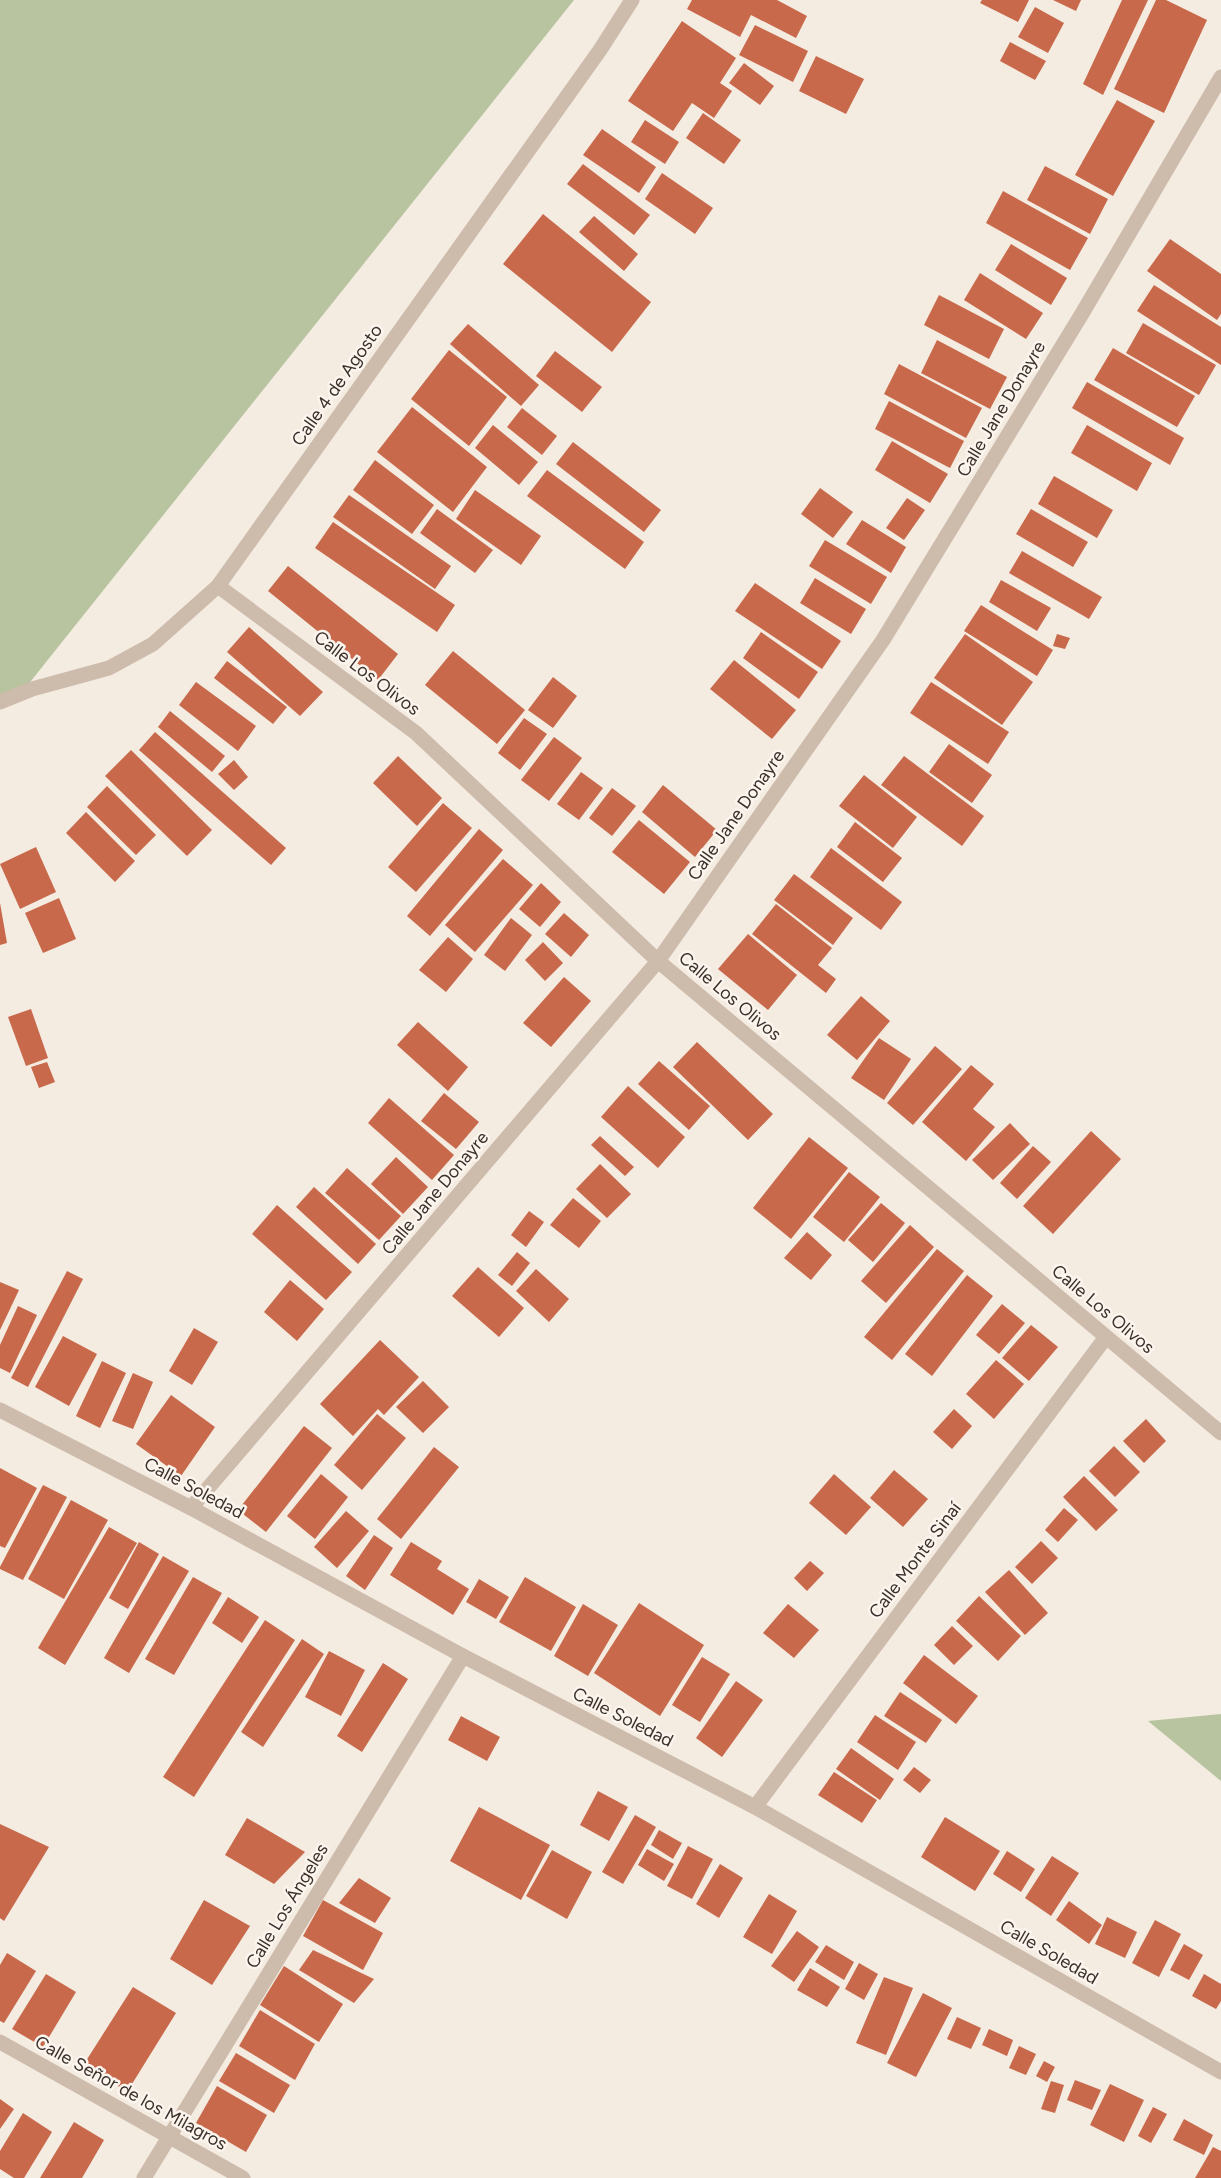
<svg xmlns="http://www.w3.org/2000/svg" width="1221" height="2178" font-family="Figtree,sans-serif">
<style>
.green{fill:#b8c4a0}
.building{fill:#c8694b}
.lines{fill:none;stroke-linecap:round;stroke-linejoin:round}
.minor{stroke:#cdbbac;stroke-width:15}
.labels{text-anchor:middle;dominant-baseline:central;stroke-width:5;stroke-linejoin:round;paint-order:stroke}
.street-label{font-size:18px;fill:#3b302b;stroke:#fbf5ee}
</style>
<rect width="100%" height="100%" fill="#f4ebe1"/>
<g class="green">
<path d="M0,0H574L19,696L0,700Z"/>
<path d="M1221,1714V1781L1148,1721Z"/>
</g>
<g class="building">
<path d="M692,0H777L807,16L796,38L751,15L740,37L687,9Z"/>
<path d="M982,0H1029L1018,22L980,3Z"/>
<path d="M1053,0H1081L1076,11Z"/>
<path d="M1122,0H1148L1103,95L1083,84Z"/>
<path d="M1156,0H1166L1207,20L1164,113L1114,89Z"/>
<path d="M1035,7L1064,23L1048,53L1018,37Z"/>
<path d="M682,21L736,58L720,83L732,91L714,118L692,103L673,131L628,101Z"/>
<path d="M755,25L808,51L793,82L739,55Z"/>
<path d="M1010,42L1046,61L1035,80L1000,61Z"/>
<path d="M816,56L864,79L846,114L799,91Z"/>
<path d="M744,63L774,86L760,105L729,83Z"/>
<path d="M1117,100L1155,121L1113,196L1075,175Z"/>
<path d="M703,113L741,140L724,164L686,138Z"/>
<path d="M645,120L679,142L665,164L631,142Z"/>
<path d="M602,129L656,167L639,193L583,155Z"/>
<path d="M583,164L650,215L634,235L567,184Z"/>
<path d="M1045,166L1108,199L1090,234L1027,200Z"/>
<path d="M662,173L713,208L695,234L645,199Z"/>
<path d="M1003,191L1088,238L1070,270L986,223Z"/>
<path d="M543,214L651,302L612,352L503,264Z"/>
<path d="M594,216L638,254L624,271L579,232Z"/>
<path d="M1170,239L1221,274V314L1217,320L1147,271Z"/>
<path d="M1011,244L1067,278L1051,305L995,270Z"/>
<path d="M980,273L1043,313L1026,339L964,300Z"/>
<path d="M1154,285L1221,327V365L1137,311Z"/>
<path d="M939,295L1004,329L989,359L924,325Z"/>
<path d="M1143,323L1216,365L1199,395L1126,353Z"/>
<path d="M468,324L539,385L521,406L450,344Z"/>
<path d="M937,340L1007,377L990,409L921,373Z"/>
<path d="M1113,348L1195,396L1177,427L1094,380Z"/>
<path d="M449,350L507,397L469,446L411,399Z"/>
<path d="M555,351L602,387L582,412L536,376Z"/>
<path d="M899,364L982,408L966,438L884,394Z"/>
<path d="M1087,382L1184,438L1170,465L1072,408Z"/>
<path d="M889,401L964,441L950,468L875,429Z"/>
<path d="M412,407L487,467L453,512L377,452Z"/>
<path d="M522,408L557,436L542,455L507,427Z"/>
<path d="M493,425L538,462L519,485L475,448Z"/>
<path d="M1087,425L1152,463L1137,491L1071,453Z"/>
<path d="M892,441L948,474L930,503L875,470Z"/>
<path d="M573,442L661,510L644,532L556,464Z"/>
<path d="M375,460L434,505L412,534L353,490Z"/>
<path d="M547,470L644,542L625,569L527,496Z"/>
<path d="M1054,476L1113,510L1097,538L1038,504Z"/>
<path d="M820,488L853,512L833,538L801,514Z"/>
<path d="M475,490L541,536L521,565L456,519Z"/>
<path d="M349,495L451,566L435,589L333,517Z"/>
<path d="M907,498L925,510L904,540L886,528Z"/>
<path d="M437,509L493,550L475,573L420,533Z"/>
<path d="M1031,509L1088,542L1073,567L1016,534Z"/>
<path d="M862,520L906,547L891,573L846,544Z"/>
<path d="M333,522L455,605L437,632L315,548Z"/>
<path d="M825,540L887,577L871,604L809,566Z"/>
<path d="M1022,551L1102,597L1089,619L1009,573Z"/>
<path d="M288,566L398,654L378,680L268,591Z"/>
<path d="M815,578L866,609L851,634L800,603Z"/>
<path d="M1001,580L1051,608L1037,631L989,602Z"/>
<path d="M755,583L841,641L822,669L735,611Z"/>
<path d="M981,605L1053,650L1037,676L964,631Z"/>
<path d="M249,627L323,692L300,716L227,652Z"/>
<path d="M761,632L818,672L799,699L743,658Z"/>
<path d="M965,634L1033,682L1002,725L934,678Z"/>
<path d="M1057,634L1070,638L1065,649L1053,646Z"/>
<path d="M453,651L525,710L497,744L425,685Z"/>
<path d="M734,660L796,710L772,739L710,689Z"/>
<path d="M227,661L287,707L273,724L214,678Z"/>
<path d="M553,677L577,696L553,728L528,710Z"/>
<path d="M196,682L256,726L238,751L179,705Z"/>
<path d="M931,682L1009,732L988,764L910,713Z"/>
<path d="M170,711L225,756L212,772L158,727Z"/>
<path d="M524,718L547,734L520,770L498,753Z"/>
<path d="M155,732L286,848L271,865L139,750Z"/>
<path d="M554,737L582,758L549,801L521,780Z"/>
<path d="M949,744L992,775L972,803L929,772Z"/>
<path d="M131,750L212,830L187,856L105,776Z"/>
<path d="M398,756L442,798L417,826L373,783Z"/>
<path d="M904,756L984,816L962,846L881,785Z"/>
<path d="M234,760L248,777L234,790L218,774Z"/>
<path d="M581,772L603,788L579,820L557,804Z"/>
<path d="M864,775L917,817L893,848L839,806Z"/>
<path d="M663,785L717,830L695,857L642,812Z"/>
<path d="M107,786L156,835L136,855L87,807Z"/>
<path d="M612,788L636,806L612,836L589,818Z"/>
<path d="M443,803L472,828L416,892L388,867Z"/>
<path d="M86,812L135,861L115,882L66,833Z"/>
<path d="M639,820L690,862L664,894L612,852Z"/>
<path d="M855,822L902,858L883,882L837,847Z"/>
<path d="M479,829L503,850L430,936L407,916Z"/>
<path d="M36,847L56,892L20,909L0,864Z"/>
<path d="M831,848L902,902L881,930L810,877Z"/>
<path d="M503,859L533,885L475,952L445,925Z"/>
<path d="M794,874L853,918L833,945L774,900Z"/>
<path d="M541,883L561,902L540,927L519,909Z"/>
<path d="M59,898L76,939L43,953L25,913Z"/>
<path d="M0,903L7,943L0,945Z"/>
<path d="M776,904L832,948L818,965L836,979L826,993L752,934Z"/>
<path d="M564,913L589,935L571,957L545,934Z"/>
<path d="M511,918L532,935L505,971L484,955Z"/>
<path d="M748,934L797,975L768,1010L718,969Z"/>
<path d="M448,937L473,959L446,992L419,970Z"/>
<path d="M543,942L563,963L545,981L525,960Z"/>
<path d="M564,977L591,1001L551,1047L523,1023Z"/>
<path d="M861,996L890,1021L857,1060L827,1035Z"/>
<path d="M31,1009L48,1058L26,1066L8,1017Z"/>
<path d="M418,1022L468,1067L448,1091L397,1045Z"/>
<path d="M879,1038L911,1059L884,1100L851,1078Z"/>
<path d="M697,1042L773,1114L748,1140L673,1067Z"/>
<path d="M935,1046L962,1069L913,1125L887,1103Z"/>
<path d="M659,1061L710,1106L689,1130L638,1084Z"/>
<path d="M47,1062L55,1082L39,1088L31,1067Z"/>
<path d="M971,1065L994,1084L973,1109L995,1127L966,1161L922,1122Z"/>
<path d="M628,1086L685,1137L658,1168L601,1117Z"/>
<path d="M444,1093L479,1122L456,1149L421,1121Z"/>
<path d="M389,1098L454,1155L432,1180L368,1123Z"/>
<path d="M1010,1123L1030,1144L993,1180L972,1160Z"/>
<path d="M1091,1131L1121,1159L1053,1234L1023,1206Z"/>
<path d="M600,1136L634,1167L625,1176L591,1145Z"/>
<path d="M809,1137L848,1168L791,1239L753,1208Z"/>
<path d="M1033,1146L1051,1162L1017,1199L1000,1183Z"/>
<path d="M396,1157L428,1187L403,1214L371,1184Z"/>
<path d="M600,1164L631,1194L607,1218L576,1189Z"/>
<path d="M347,1168L401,1216L379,1240L325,1193Z"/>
<path d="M849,1172L880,1197L844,1242L813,1217Z"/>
<path d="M314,1187L376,1244L358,1264L296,1207Z"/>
<path d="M573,1198L601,1221L579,1248L550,1225Z"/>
<path d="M881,1203L905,1223L873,1262L848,1240Z"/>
<path d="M277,1205L352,1272L326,1300L252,1234Z"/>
<path d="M529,1211L544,1222L526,1247L511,1235Z"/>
<path d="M910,1225L934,1247L886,1303L861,1281Z"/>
<path d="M807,1232L832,1255L811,1280L784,1258Z"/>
<path d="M937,1249L964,1271L892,1360L864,1337Z"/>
<path d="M517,1252L530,1263L512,1286L498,1275Z"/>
<path d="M478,1267L524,1308L499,1337L452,1296Z"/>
<path d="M536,1269L569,1299L549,1322L516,1291Z"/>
<path d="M67,1271L83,1279L28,1387L11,1378Z"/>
<path d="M967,1275L993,1296L932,1376L905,1354Z"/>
<path d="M290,1280L324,1309L297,1341L264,1312Z"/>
<path d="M0,1282L19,1290L0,1330Z"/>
<path d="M1002,1304L1025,1323L999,1354L976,1335Z"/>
<path d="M18,1306L37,1315L10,1373L0,1368V1345Z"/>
<path d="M1031,1325L1058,1347L1029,1381L1002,1358Z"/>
<path d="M194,1328L218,1342L192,1385L169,1371Z"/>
<path d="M63,1336L97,1354L69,1406L35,1387Z"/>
<path d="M380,1340L419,1377L384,1415L378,1409L353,1436L320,1404Z"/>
<path d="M996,1360L1024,1384L994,1419L966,1394Z"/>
<path d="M102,1361L126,1373L100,1428L76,1416Z"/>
<path d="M133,1373L153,1382L133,1429L112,1421Z"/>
<path d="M423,1381L449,1407L423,1433L396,1407Z"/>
<path d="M171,1395L215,1427L181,1476L136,1444Z"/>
<path d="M954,1409L972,1426L952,1449L933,1432Z"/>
<path d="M377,1414L406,1438L362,1490L334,1465Z"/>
<path d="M1146,1419L1166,1441L1144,1463L1123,1441Z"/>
<path d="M304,1426L332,1448L266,1532L238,1510Z"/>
<path d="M1114,1446L1140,1472L1115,1497L1089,1471Z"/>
<path d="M434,1447L459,1467L401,1539L377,1519Z"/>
<path d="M0,1468L37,1488L5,1548L0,1546Z"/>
<path d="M894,1470L928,1499L903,1527L870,1498Z"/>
<path d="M321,1474L348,1497L315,1539L287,1516Z"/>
<path d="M834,1474L871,1507L846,1535L809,1503Z"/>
<path d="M1084,1476L1118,1510L1096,1531L1063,1497Z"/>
<path d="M43,1485L67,1497L23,1580L0,1569V1567Z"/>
<path d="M71,1500L108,1520L64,1599L28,1579Z"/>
<path d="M1064,1508L1078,1520L1058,1542L1045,1530Z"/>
<path d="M346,1511L369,1531L337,1568L314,1547Z"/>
<path d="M109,1527L137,1543L65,1665L38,1648Z"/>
<path d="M374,1535L393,1548L365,1590L346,1576Z"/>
<path d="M1041,1541L1058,1558L1032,1584L1015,1567Z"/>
<path d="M139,1542L159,1554L128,1609L109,1598Z"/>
<path d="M411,1542L442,1561L437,1569L469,1589L453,1615L390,1575Z"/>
<path d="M163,1556L189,1571L129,1673L104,1658Z"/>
<path d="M810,1561L824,1573L807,1591L794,1578Z"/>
<path d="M1009,1570L1048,1613L1025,1635L985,1592Z"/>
<path d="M193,1577L222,1593L174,1675L145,1659Z"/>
<path d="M525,1577L576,1607L551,1651L499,1622Z"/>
<path d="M479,1579L509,1597L496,1619L466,1602Z"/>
<path d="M979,1596L1021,1636L998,1661L956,1621Z"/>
<path d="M228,1597L259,1617L242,1643L212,1623Z"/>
<path d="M639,1603L704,1645L660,1716L594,1673Z"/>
<path d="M583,1604L618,1625L588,1676L554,1656Z"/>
<path d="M788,1604L819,1630L794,1658L763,1633Z"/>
<path d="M265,1620L295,1640L194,1797L163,1777Z"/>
<path d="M952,1626L973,1646L954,1665L934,1645Z"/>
<path d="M302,1639L324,1654L263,1747L241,1732Z"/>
<path d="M329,1651L365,1670L341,1716L305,1697Z"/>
<path d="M924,1655L978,1696L956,1724L903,1683Z"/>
<path d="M702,1657L730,1674L700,1722L672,1705Z"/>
<path d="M383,1663L408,1679L362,1752L337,1736Z"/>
<path d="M736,1681L763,1700L722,1757L696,1738Z"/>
<path d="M900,1692L942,1720L926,1743L884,1716Z"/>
<path d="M875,1715L916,1742L898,1770L857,1742Z"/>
<path d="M461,1716L500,1737L487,1761L448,1740Z"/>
<path d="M851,1748L894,1779L880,1800L836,1769Z"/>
<path d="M914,1767L931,1780L920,1793L903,1780Z"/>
<path d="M834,1772L877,1800L862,1823L818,1795Z"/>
<path d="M598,1791L628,1807L609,1841L580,1825Z"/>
<path d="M479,1807L550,1845L521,1900L450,1861Z"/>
<path d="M635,1815L656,1827L623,1884L602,1872Z"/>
<path d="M945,1817L1000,1851L975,1891L921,1857Z"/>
<path d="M247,1818L305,1852L274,1884L225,1855Z"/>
<path d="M0,1824L49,1847L4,1921L0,1918Z"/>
<path d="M659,1830L682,1843L673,1859L651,1845Z"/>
<path d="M688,1846L713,1859L692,1899L667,1886Z"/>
<path d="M647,1849L674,1864L664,1881L638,1865Z"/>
<path d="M552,1850L592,1872L567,1919L526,1896Z"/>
<path d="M1007,1851L1035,1869L1021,1892L993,1874Z"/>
<path d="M1052,1856L1079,1873L1051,1916L1025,1898Z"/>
<path d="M720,1864L743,1878L719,1918L696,1904Z"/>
<path d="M359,1878L391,1898L375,1923L339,1903Z"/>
<path d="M769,1894L797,1911L772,1954L743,1937Z"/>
<path d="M204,1900L250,1926L212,1985L170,1959Z"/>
<path d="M323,1900L383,1933L363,1970L303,1936Z"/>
<path d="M1069,1901L1102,1925L1089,1944L1056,1920Z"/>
<path d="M1107,1917L1137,1932L1125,1958L1095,1944Z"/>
<path d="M1155,1920L1181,1934L1159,1977L1132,1963Z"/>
<path d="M797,1931L819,1947L794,1982L771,1966Z"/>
<path d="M1184,1944L1203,1955L1189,1980L1170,1970Z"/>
<path d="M826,1945L854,1962L844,1980L815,1962Z"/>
<path d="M313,1950L374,1979L354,2003L299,1970Z"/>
<path d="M7,1953L36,1971L4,2023L0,2021V1965Z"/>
<path d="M859,1963L878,1974L864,2000L845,1989Z"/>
<path d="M284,1966L343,2004L319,2042L260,2005Z"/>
<path d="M810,1968L840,1987L827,2007L797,1990Z"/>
<path d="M46,1974L76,1992L43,2047L12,2029Z"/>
<path d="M1204,1974L1221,1984V2001L1216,2009L1192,1996Z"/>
<path d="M884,1977L913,1988L886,2055L856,2043Z"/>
<path d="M133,1987L176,2013L127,2092L84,2064Z"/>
<path d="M923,1993L952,2008L916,2077L887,2063Z"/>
<path d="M260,2010L315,2044L295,2080L239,2046Z"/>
<path d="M957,2017L981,2028L971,2049L947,2039Z"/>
<path d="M989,2029L1013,2040L1007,2056L982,2045Z"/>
<path d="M1019,2046L1036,2054L1026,2075L1009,2068Z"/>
<path d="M236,2053L290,2085L274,2113L219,2081Z"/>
<path d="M1044,2061L1055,2067L1047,2082L1036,2076Z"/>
<path d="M1075,2080L1101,2090L1092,2110L1067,2100Z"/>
<path d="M1051,2081L1064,2085L1055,2113L1041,2109Z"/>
<path d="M1110,2084L1144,2100L1124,2142L1090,2125Z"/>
<path d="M217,2086L267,2115L246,2152L196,2123Z"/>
<path d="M0,2099L14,2109L0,2129Z"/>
<path d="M1153,2107L1167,2114L1151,2143L1138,2136Z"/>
<path d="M23,2113L52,2132L24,2178H14L0,2169V2151Z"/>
<path d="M1184,2119L1213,2135L1204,2155L1173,2140Z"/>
<path d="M74,2122L104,2140L82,2178H40Z"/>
<path d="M1213,2147L1221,2151V2178H1195Z"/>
</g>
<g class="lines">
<g class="minor">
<path d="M218,586L416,733L658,961L1221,1433"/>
<path d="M0,702L32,689L109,668L153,644L218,586L600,50L632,0"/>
<path d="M0,1410L191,1508L463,1656L755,1807L1221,2072"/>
<path d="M191,1508L658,961L883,640L1083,312L1221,77"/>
<path d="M755,1807L1106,1337"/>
<path d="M0,2042L243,2178"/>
<path d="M144,2178L463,1656"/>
</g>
</g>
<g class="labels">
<g class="street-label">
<text transform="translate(337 385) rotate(-55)">Calle 4 de Agosto</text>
<text transform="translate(1001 409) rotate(-59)">Calle Jane Donayre</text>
<text transform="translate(367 673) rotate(37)">Calle Los Olivos</text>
<text transform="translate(736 815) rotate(-55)">Calle Jane Donayre</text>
<text transform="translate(730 996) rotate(40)">Calle Los Olivos</text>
<text transform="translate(435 1193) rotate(-50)">Calle Jane Donayre</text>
<text transform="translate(1103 1309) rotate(40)">Calle Los Olivos</text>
<text transform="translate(194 1488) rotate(28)">Calle Soledad</text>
<text transform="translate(915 1560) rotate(-53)">Calle Monte Sinaí</text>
<text transform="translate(623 1717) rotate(27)">Calle Soledad</text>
<text transform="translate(287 1906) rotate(-59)">Calle Los Ángeles</text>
<text transform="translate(1049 1952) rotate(30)">Calle Soledad</text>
<text transform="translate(131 2093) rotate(29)">Calle Señor de los Milagros</text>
</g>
</g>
</svg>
